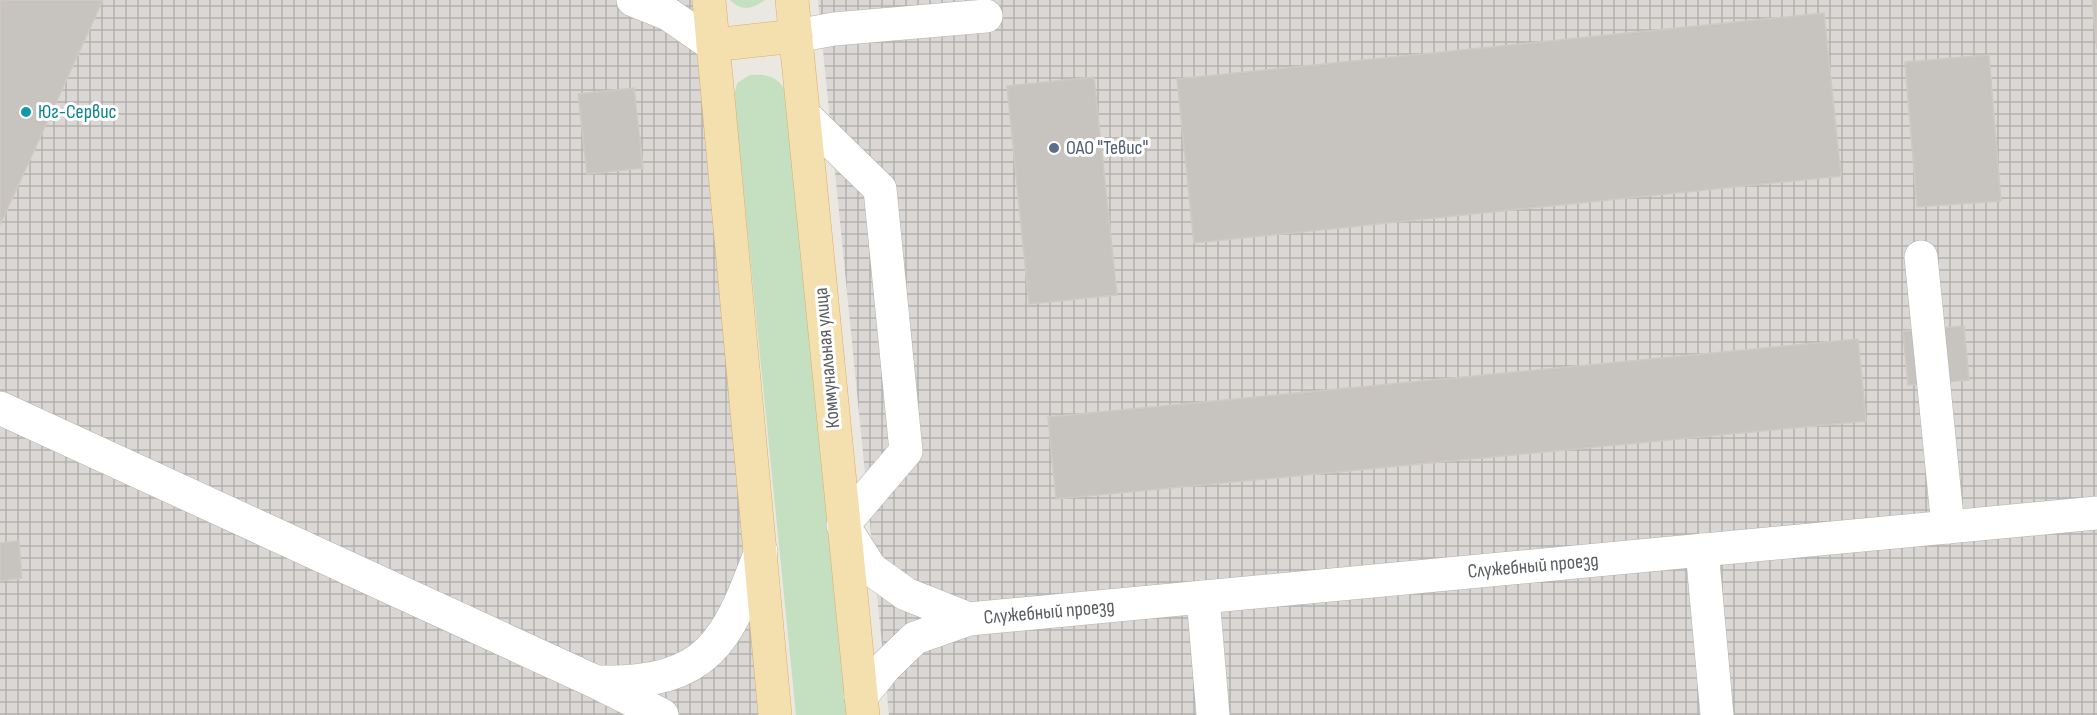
<svg xmlns="http://www.w3.org/2000/svg" width="2097" height="715" font-family="'Sofia Sans Condensed',sans-serif">
<style>
.industrial{fill:url(#industrial-grid)}
.grass{fill:#c5e0c1}
.building{fill:#c7c3bf;stroke:#cfc9c1;stroke-width:1.5}
.lines{fill:none;stroke-linecap:round;stroke-linejoin:round}
.minor-casing{stroke:#afb3b6;stroke-width:34}
.major-casing{stroke:#dfad67;stroke-width:34}
.minor{stroke:#fff;stroke-width:33}
.major{stroke:#f4dfae;stroke-width:33}
.culture-dot{fill:#0f9aa8;stroke:#fff;stroke-width:2}
.service-dot{fill:#5c6f8a;stroke:#fff;stroke-width:2}
.labels{text-anchor:middle;dominant-baseline:central;stroke-width:6;stroke-linejoin:round;paint-order:stroke}
.culture-label{font-size:20px;fill:#0d838f;stroke:#fff;text-anchor:start}
.service-label{font-size:20px;fill:#4e5e75;stroke:#fff;text-anchor:start}
.street-label{font-size:20px;fill:#5a5e61;stroke:#fff}
</style>
<defs>
<pattern id="industrial-grid" width="8" height="8" patternUnits="userSpaceOnUse" patternTransform="scale(1.5)"><rect width="8" height="8" fill="#dad7d4"/><path d="M0 4h8M4 0v8" fill="none" stroke="#b4b2af"/></pattern>
</defs>
<rect width="100%" height="100%" fill="#ebe8e2"/>
<g class="industrial">
<path d="M0,0H694L762,715H0Z"/>
<path d="M818,0H2097V715H889Z"/>
</g>
<g class="grass">
<path d="M730,0H765C752,9 742,12 730,0Z"/>
<path d="M750,75C767,74 778,76 786,92L850,715H796L734,97L737,83Z"/>
</g>
<g class="building">
<path d="M0,0H103L0,225Z"/>
<path d="M2092,0H2097V49Z"/>
<path d="M1824,13L1841,176L1194,243L1177,79Z"/>
<path d="M1989,55L2001,201L1917,207L1905,62Z"/>
<path d="M1094,77L1117,295L1029,304L1007,86Z"/>
<path d="M634,88L643,168L587,174L578,94Z"/>
<path d="M1964,326L1969,380L1908,385L1903,331Z"/>
<path d="M1858,339L1866,421L1056,499L1048,417Z"/>
<path d="M19,541L22,578L0,581V543Z"/>
</g>
<g class="lines">
<g class="minor-casing">
<g id="minor">
<path d="M633,0L668,14L713,45"/>
<path d="M796,36L834,29L986,16"/>
<path d="M804,115L880,189L906,451L843,525L871,569L906,594L969,619"/>
<path d="M1921,257L1948,527"/>
<path d="M0,408L596,682L662,715"/>
<path d="M1702,550L1717,715"/>
<path d="M1203,597L1213,715"/>
<path d="M602,682C709,683 727,642 761,551"/>
<path d="M861,697L885,667L915,638L969,619L2097,513"/>
</g>
</g>
<g class="major-casing">
<g id="major">
<path d="M709,0L775,715"/>
<path d="M792,0L863,715"/>
<path d="M713,45L796,36"/>
</g>
</g>
<use href="#minor" class="minor"/>
<use href="#major" class="major"/>
</g>
<circle class="culture-dot" cx="26" cy="112" r="6"/>
<circle class="service-dot" cx="1054" cy="148" r="6"/>
<g class="labels">
<g class="culture-label">
<text x="38" y="112">Юг-Сервис</text>
</g>
<g class="service-label">
<text x="1066" y="148">ОАО "Тевис"</text>
</g>
<g class="street-label">
<text transform="translate(827 358) rotate(-95)">Коммунальная улица</text>
<text transform="translate(1533 566) rotate(-5)">Служебный проезд</text>
<text transform="translate(1049 612) rotate(-5)">Служебный проезд</text>
</g>
</g>
</svg>
